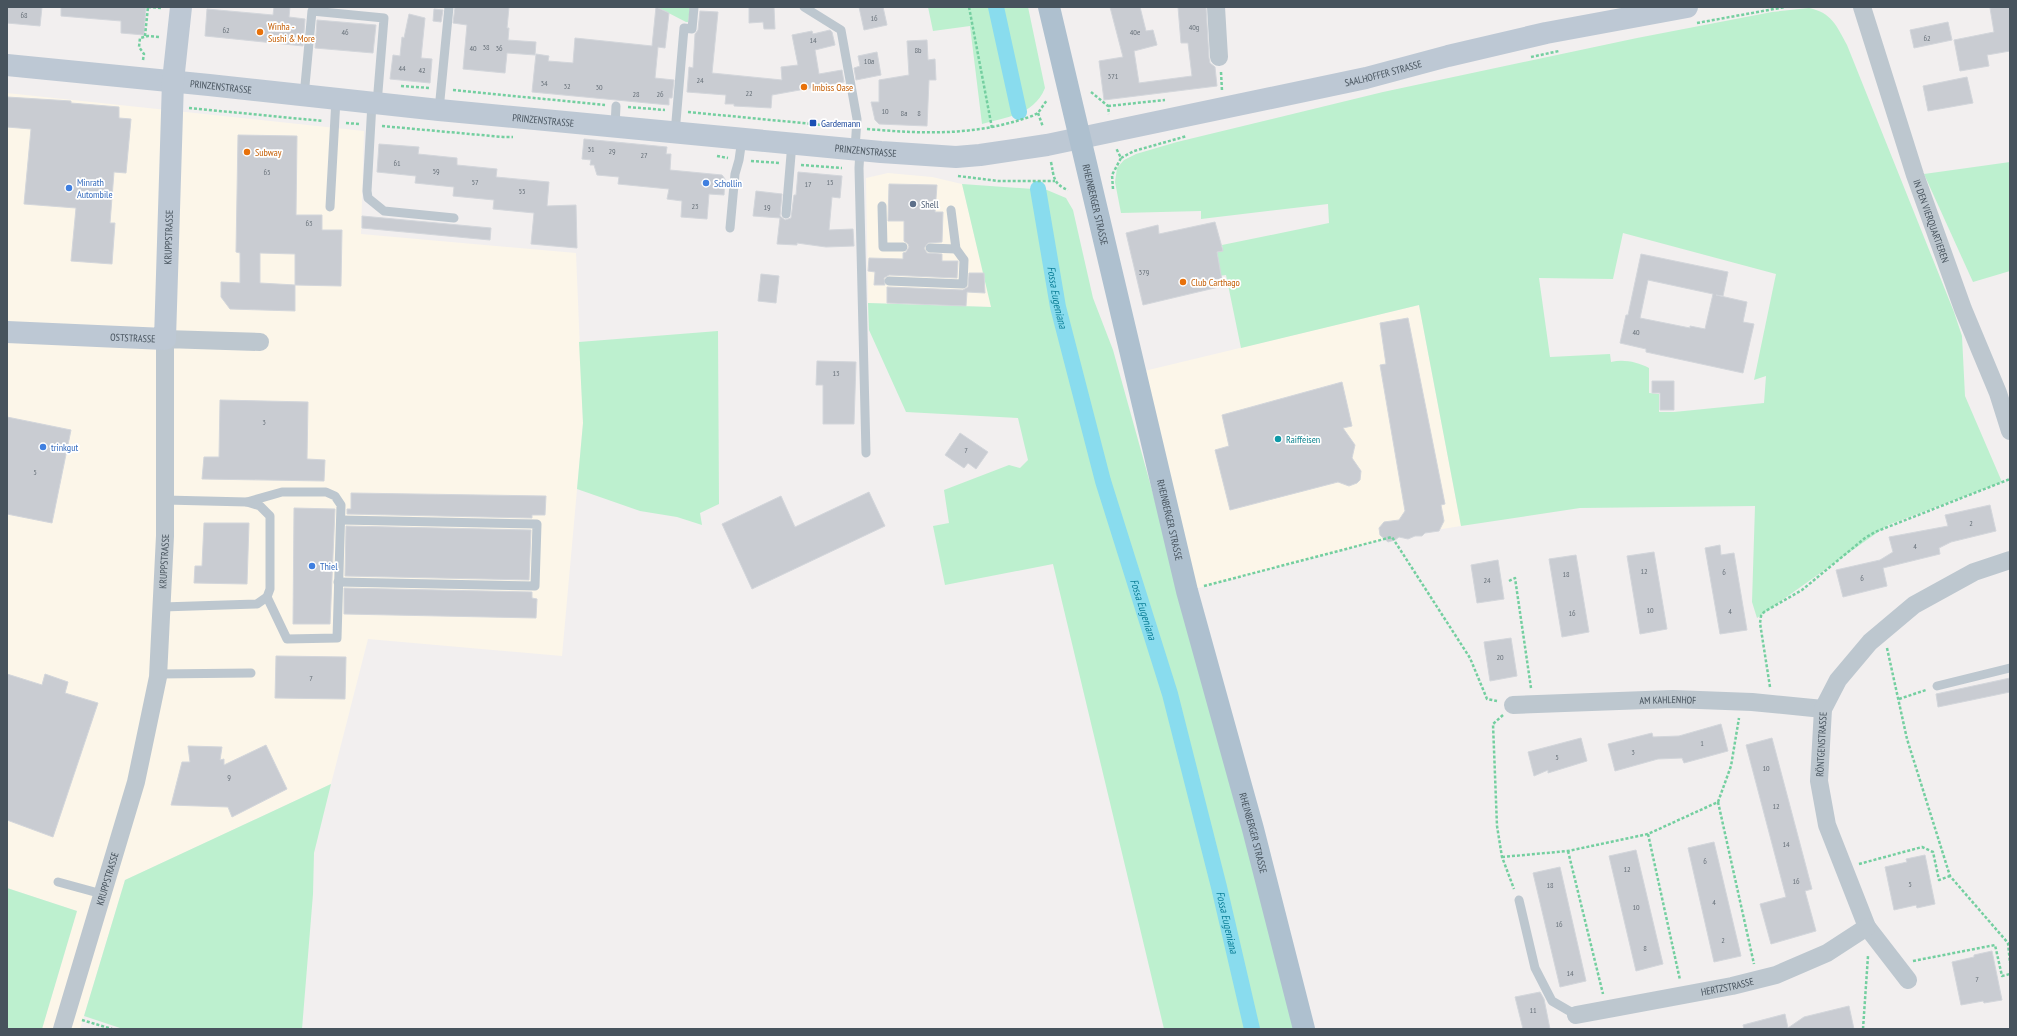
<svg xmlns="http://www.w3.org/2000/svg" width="2017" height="1036" font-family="'PT Sans Narrow',sans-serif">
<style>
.commercial{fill:#fcf6e9}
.green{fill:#bdf0cf;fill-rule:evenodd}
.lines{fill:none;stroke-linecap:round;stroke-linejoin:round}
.canal{stroke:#89dcee;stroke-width:16}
.building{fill:#c9ccd2;stroke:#d3d6db;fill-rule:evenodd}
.path{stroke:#74cfa0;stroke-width:2.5;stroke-dasharray:3 2;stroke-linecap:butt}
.lane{stroke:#bdc7cf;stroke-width:9}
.street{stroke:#bdc7cf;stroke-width:18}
.secondary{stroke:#bdc8d4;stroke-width:22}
.primary{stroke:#aec0cf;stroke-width:22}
.food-dot{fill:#e8710a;stroke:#fff;stroke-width:1.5}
.transit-dot{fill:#1a4fb4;stroke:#fff;stroke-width:1.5}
.shop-dot{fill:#3f7fe0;stroke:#fff;stroke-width:1.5}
.service-dot{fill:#5c6f8a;stroke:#fff;stroke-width:1.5}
.culture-dot{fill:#0f9aa8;stroke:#fff;stroke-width:1.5}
.labels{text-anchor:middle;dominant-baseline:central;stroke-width:3.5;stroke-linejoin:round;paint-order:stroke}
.number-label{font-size:8px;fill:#68717a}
.food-label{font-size:10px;fill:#c56008;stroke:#fff;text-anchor:start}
.street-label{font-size:10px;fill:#47535d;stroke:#fff}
.transit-label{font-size:10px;fill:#164399;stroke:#fff;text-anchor:start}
.shop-label{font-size:10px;fill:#366cbe;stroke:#fff;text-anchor:start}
.service-label{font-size:10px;fill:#4e5e75;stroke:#fff;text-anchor:start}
.culture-label{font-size:10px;fill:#0d838f;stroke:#fff;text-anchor:start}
.water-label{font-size:11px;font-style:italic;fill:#0a7d96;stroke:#fff}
</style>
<rect width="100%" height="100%" fill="#f2efef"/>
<g class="commercial">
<path d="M7,93L364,131L361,234L576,253L583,423L562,656L368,639L331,784L125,880L80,1029H42L77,911L7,888Z"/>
<path d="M888,173L932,177L962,184L992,307L868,303L866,178Z"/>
<path d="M1419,305L1461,526L1392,537L1187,591L1136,373Z"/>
</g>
<g class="green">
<path d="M657,7H690L688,22H686Z"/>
<path d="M928,7H1028L1045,88C1034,115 1007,117 982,124L970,26L933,31Z"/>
<path d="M1809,8C1832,13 1836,25 1847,45L1954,312L1962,336L1965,396L2002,482L1888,525L1757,618L1752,602L1755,506L1580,508L1461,526L1419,305L1241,348L1226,275L1219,276L1214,253L1223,251L1222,245L1329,223L1328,204L1201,219V211L1121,213L1115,182L1117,168L1124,160L1136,154L1177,142L1383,92L1637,38L1772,12ZM1623,233L1776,274L1754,380L1766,376L1764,403L1674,412H1659V394L1649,393V368C1637,362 1624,359 1611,362L1610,354L1550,357L1539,278L1613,279Z"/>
<path d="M2010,162V271L1973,282L1924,174Z"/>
<path d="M962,184L1047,190L1066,198L1073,210L1093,298L1113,350L1214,713L1296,1029H1164L1053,564L945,585L933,526L949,523L944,490L1009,465L1020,468L1028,460L1018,418L906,412L869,330L868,303L991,307Z"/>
<path d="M718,331L719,504L700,513L702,525L677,517L640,511L577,489L583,423L579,342Z"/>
<path d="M331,784L314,853L313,894L302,1029H123L84,1016L125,880Z"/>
<path d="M7,888L77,911L42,1029H7Z"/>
</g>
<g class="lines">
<g class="canal">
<path d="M996,7L1019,112"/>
<path id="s1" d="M1038,189L1058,307L1103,481L1170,694L1219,887L1252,1029"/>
</g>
</g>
<g class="building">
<path d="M7,7H42L40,26L7,23Z"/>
<path d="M61,7H146L144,35L121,33V21L61,16Z"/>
<path d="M274,7H290L289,17L305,19L303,46L205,36L207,9L273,15Z"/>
<path d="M455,7H509L507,28H509L508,40L536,42L535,55L507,53L505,73L463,69L467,25L453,23Z"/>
<path d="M656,7L669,13L665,48L658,47L655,78L674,80L672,98H669V105L532,92L536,54L549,56L548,61L573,63L575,38L652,46Z"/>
<path d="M749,7H774L775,29H764L763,22L749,23Z"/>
<path d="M859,7H883L887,25L864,30Z"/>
<path d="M1110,7H1140L1146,31L1153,30L1157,45L1134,51L1139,83L1192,76L1188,43H1181L1178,7H1206L1209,58L1210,63L1215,67L1217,86L1104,100L1099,61L1123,57Z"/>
<path d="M1996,7H2010V51L1987,55L1989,66L1960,71L1954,40L1994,32L1990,8Z"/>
<path d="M434,9L443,10L441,22L433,21Z"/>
<path d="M700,11L718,12L712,73L782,80L781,67L798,65L792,35L812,31L813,34L830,30L832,32L835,45L815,50L819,74L842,70L844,82L772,95L771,108L734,106V104H725L726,95L687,92L689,67L693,68L695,34L698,30Z"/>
<path d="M409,14L425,18L421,58L432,59L430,83L390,79L393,55L400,56L402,37L404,38Z"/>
<path d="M317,20L376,25L373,53L315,48Z"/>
<path d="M1948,22L1952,40L1914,48L1910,30Z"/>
<path d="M927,40L928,60L935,59L936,80H929L927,126L879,124L875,120L871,102H879V80L909,75L907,41Z"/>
<path d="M877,52L881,75L856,80L854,68L860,66L858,56Z"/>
<path d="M1967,77L1973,103L1928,111L1923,86Z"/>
<path d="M7,97L71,101V103L119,107V118L131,119L126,173L114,172L110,223H115L112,264L71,261L76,208L24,204L31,129L7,127Z"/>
<path d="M238,135L297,136L296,215H322V230H342L341,286L295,285V311L230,309L221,297V282L240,283V253L236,252ZM260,253L295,254V285L260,283Z"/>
<path d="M584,139L667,147L666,154H671L670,170L722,175L725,179L724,195L709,194L707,219L681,217L682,201L667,199L669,189L618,184L619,177L597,175L594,165H590L591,160L582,159Z"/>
<path d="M379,144L419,147L418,154L457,158V165L497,169L496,177L549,182L547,206L576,205L577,248L531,244L534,213L493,209L494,200L453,196L454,187L415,183L416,176L377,172Z"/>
<path d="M798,172L842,176L840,198L832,197L829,230L853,229L854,246L826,247L797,243V245L777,244L780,218L753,216L756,191L782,194L780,216L785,220L791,218L794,195H796Z"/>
<path d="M889,184L937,185L935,212H943L942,242L928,243L924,248L927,253L942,254V261H958L957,278L889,275L884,278L885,285H874L875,272L868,271L869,258L903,259V253L906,252L909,247L908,244L904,241V221H888Z"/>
<path d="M362,216L491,228L490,240L362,228Z"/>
<path d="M1215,222L1223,251L1217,252L1223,286L1143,305L1126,233L1158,225L1159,234Z"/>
<path d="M1641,254L1728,272L1723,296L1716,295L1747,302L1743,322L1754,324L1743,373L1646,352V349L1620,343L1626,315H1628ZM1648,280L1713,294L1705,329L1690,326V328L1640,318Z"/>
<path d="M969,273H984L985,293L967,292L966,306L887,303V287L963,290L968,287Z"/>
<path d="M761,274L779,276L776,303L758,301Z"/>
<path d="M1408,318L1445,504L1441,505L1444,521L1439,531L1425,533L1422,536H1415L1408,539L1399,537L1395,540L1388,542L1380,535L1379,528L1384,522L1399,520L1405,511L1380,365L1386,364L1380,323Z"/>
<path d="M817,361L856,362L854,424H823V385H816Z"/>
<path d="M1652,381H1674V410H1660V393H1652Z"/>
<path d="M1342,382L1352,426L1343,428L1355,445L1352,458L1361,471L1360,480L1357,483L1349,486L1338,482L1230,510L1215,450L1229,446L1222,415Z"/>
<path d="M220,400L308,402L307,459L325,460L324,481L202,479L204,457H219Z"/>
<path d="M7,417L71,430L52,523L7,514Z"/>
<path d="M960,433L988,452L976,469L968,463L964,468L945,455Z"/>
<path d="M869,492L885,526L752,589L722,524L781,496L795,527Z"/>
<path d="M351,493L546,496L545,515H532V518L347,514V509H351Z"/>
<path d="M1990,505L1996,531L1951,542L1939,548L1940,554L1883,568L1887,586L1843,597L1836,570L1880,560L1893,552L1889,537L1948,526L1945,515Z"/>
<path d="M294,508L335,509L330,624H293Z"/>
<path d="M204,523H249L247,584L194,583L195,566H202Z"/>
<path d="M346,526L531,530L529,580L345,576Z"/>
<path d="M1720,545L1721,555L1734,553L1747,630L1720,634L1705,548Z"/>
<path d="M1654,552L1667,629L1640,634L1627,556Z"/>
<path d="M1576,555L1589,632L1562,637L1549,559Z"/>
<path d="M1498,560L1504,599L1477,603L1471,565Z"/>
<path d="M344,588L532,592V598L537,599L536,618L344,614Z"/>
<path d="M1511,638L1517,676L1490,681L1484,642Z"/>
<path d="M276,656L346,657L345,699L275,698Z"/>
<path d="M7,674L42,685L45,674L68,682L65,693L98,703L53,837L7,820Z"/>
<path d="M2010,678V692L1938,707L1936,694Z"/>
<path d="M1721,724L1728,751L1684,763L1682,758L1658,759L1615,771L1608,744L1652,733L1653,737L1679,736Z"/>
<path d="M1581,738L1587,761L1548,773V770L1534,776L1528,752Z"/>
<path d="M1772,738L1812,889L1805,891L1816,931L1771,944L1760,904L1786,897L1746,745Z"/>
<path d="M266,745L287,789L232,817L228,807L171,805L182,762H190L188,746L222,747L220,760L224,759V765Z"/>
<path d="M1714,842L1741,956L1714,962L1688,848Z"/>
<path d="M1636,850L1663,964L1636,971L1609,856Z"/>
<path d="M1925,855L1935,904L1917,908L1916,905L1894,910L1885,867L1907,862L1906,859Z"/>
<path d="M1560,867L1586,981L1560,987L1533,873Z"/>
<path d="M1992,951L2002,1000L1984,1003L1983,1001L1961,1005L1952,962L1974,957V955Z"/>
<path d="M1540,992L1544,999L1550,1029H1523L1515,997Z"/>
<path d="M1849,1006L1854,1029H1744L1743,1025L1785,1014L1788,1028L1804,1017Z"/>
</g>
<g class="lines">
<g class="path">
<path d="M148,7L162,8"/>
<path d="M969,7L992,128"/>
<path d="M1697,23L1785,7"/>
<path d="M145,36L148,7"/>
<path d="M1531,57L1559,51"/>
<path d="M143,60L144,54L139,47L140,38L148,36L159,37"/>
<path d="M1221,72L1222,91"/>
<path d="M401,86L430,88"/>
<path d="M453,90L605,105"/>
<path d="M1091,92L1108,106L1109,114"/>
<path d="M1108,106L1165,100"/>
<path d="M628,107L665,110"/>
<path d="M189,108L323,121"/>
<path d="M688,112L844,127"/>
<path d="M1038,113L1043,127"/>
<path d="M346,123L359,124"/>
<path d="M382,126L503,137H513"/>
<path d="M867,129C926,134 976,136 1032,116L1038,113L1047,100"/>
<path d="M717,156L728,158"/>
<path d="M1121,158L1134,151L1187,136"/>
<path d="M751,161L780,163"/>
<path d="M1051,162C1054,177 1053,184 1068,190"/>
<path d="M801,165L842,168"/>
<path d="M958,176L998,181H1055"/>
<path d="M1113,189L1112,175L1121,158L1116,148"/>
<path d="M1509,581L1515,578L1531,688"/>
<path d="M1204,586L1392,537L1470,658L1487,699L1497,701"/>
<path d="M1887,648L1907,739L1950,876L2008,943L2010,963"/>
<path d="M1770,687L1760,623L1761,616L1764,612L1802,590L1865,538L1875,532L2010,479"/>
<path d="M1899,699L1926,690"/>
<path d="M1503,715L1493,724L1497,826L1502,857L1514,889"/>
<path d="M1718,802L1754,964"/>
<path d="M1648,834L1680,980"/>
<path d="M1568,851L1603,994"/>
<path d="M1502,857L1568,851L1648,834L1718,802L1731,766L1739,718"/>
<path d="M1859,864L1922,847L1933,852L1939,880L1950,876"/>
<path d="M1913,961L1995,945L2002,976L2010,974"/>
<path d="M82,1020L112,1029"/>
<path d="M1863,1029L1868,956"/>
</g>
<g class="lane">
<path d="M804,7L841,30L857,119L855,149"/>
<path d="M304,96L312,11L384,18L377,104"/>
<path d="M372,103L367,191L368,198L384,211L454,218"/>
<path d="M439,110L449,7"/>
<path d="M615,127L616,106"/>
<path d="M675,133L684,28L692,29L694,7"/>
<path d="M860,150L859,168L866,453"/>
<path d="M882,206L883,247H903"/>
<path d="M330,207L336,99"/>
<path d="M786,214L792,143"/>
<path d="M730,228L735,174L739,160L742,139"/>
<path d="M930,248L956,249"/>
<path d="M889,281L963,284L964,260L956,249L951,210"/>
<path d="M247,502L282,492H326L335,496L341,505L337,638L287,639L267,597"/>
<path d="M338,582L535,586L537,524L341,520"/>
<path d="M162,607L257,604L267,597L270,589V516L260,506L247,502L165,500"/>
<path d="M159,674L251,673"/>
<path d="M1937,686L2010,668"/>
<path d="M58,882L102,894"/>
<path d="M1519,900L1535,968L1552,1001L1576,1015"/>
</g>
<g class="street">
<path d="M1216,7L1219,57"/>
<path id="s2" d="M1862,7L1915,175L1963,309L1998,393L2010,431"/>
<path id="s3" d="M1513,705L1673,699L1752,702L1823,709"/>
<path id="s4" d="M1908,980L1867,927L1827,825L1819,781L1823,709L1838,680L1870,642L1914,605L1974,572L2010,560"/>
<path id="s5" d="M1576,1015L1732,986L1776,975L1827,953L1867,927"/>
<path id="s6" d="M62,1029L136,782L158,677L165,536V339L260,342"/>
</g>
<g class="secondary">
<path id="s7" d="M7,65L209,85L439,110L881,152L956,157L980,155L1047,145L1366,78L1448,56L1546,33L1687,7"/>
<path id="s8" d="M7,332L165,339L173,81L181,7"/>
</g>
<path class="primary" id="s9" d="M1049,7L1187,591L1253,829L1304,1029"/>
</g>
<g class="food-dot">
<circle cx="260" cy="32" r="4"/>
<circle cx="804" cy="87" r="4"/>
<circle cx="247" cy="152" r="4"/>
<circle cx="1183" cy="282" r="4"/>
</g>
<rect class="transit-dot" x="809" y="119" width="8" height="8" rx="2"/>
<g class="shop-dot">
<circle cx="706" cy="183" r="4"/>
<circle cx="69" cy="188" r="4"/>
<circle cx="43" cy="447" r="4"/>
<circle cx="312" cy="566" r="4"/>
</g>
<circle class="service-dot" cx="913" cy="204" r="4"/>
<circle class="culture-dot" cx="1278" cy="439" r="4"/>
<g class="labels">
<g class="number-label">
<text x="24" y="15">68</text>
<text x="874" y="18">16</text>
<text x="1194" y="27">40g</text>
<text x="226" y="30">62</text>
<text x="345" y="32">46</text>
<text x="1135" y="32">40e</text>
<text x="1927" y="38">62</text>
<text x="813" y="40">14</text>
<text x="486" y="47">38</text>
<text x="473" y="48">40</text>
<text x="499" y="48">36</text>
<text x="918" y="50">8b</text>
<text x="869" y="61">10a</text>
<text x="402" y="68">44</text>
<text x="422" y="70">42</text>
<text x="1113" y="76">371</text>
<text x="700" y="80">24</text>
<text x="544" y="83">34</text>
<text x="567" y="86">32</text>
<text x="599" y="87">30</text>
<text x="749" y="93">22</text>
<text x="636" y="94">28</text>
<text x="660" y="94">26</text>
<text x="885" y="111">10</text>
<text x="904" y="113">8a</text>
<text x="919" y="113">8</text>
<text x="591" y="149">31</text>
<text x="612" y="151">29</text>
<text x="644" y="155">27</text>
<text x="397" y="163">61</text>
<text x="436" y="171">59</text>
<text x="267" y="172">65</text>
<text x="475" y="182">57</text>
<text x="830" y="182">15</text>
<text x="808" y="184">17</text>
<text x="522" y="191">55</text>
<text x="695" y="206">23</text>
<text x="767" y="207">19</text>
<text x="309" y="223">63</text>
<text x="1144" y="272">379</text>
<text x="1636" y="332">40</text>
<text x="836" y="373">13</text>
<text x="264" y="422">3</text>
<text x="966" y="450">7</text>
<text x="35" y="472">5</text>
<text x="1971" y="523">2</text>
<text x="1915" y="546">4</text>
<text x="1644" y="571">12</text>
<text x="1724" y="572">6</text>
<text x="1566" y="574">18</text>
<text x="1862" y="578">6</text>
<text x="1487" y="580">24</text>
<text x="1650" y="610">10</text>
<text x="1730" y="611">4</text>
<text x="1572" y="613">16</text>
<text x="1500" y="657">20</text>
<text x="311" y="678">7</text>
<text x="1702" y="743">1</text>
<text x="1633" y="752">3</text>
<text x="1557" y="757">5</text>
<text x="1766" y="768">10</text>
<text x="229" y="777">9</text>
<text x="1776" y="806">12</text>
<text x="1786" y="844">14</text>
<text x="1705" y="861">6</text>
<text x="1627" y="869">12</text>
<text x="1796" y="881">16</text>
<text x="1910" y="884">5</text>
<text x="1550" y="885">18</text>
<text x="1714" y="902">4</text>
<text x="1636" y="907">10</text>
<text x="1559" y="924">16</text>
<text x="1723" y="940">2</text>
<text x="1645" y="948">8</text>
<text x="1570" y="973">14</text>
<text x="1977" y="979">7</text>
<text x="1533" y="1010">11</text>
</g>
<g class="food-label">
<text x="268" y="26">Winha -<tspan x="268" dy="12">Sushi &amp; More</tspan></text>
<text x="812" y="87">Imbiss Oase</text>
<text x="255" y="152">Subway</text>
<text x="1191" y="282">Club Carthago</text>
</g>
<g class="street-label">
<text stroke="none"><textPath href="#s7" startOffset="1389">SAALHOFFER STRASSE</textPath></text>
<text stroke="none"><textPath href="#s7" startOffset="215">PRINZENSTRASSE</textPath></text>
<text stroke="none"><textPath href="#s7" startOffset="539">PRINZENSTRASSE</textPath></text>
<text stroke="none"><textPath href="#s7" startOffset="863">PRINZENSTRASSE</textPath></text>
<text stroke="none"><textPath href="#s9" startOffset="203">RHEINBERGER STRASSE</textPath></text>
<text stroke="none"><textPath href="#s2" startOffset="225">IN DEN VIERQUARTIEREN</textPath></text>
<text stroke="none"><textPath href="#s8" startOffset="260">KRUPPSTRASSE</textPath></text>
<text stroke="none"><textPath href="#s8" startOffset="126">OSTSTRASSE</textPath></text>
<text stroke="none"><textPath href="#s9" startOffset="527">RHEINBERGER STRASSE</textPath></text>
<text stroke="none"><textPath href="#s6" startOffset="481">KRUPPSTRASSE</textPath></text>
<text stroke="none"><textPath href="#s3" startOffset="155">AM KAHLENHOF</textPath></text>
<text stroke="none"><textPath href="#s4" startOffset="258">RÖNTGENSTRASSE</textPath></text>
<text stroke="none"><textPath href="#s9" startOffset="851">RHEINBERGER STRASSE</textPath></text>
<text stroke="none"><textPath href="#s6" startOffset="157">KRUPPSTRASSE</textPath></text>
<text stroke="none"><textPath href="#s5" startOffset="154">HERTZSTRASSE</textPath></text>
</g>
<g class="transit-label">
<text x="821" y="123">Gardemann</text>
</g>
<g class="shop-label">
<text x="77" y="182">Minrath<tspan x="77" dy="12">Autombile</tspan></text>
<text x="714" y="183">Schollin</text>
<text x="51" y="447">trinkgut</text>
<text x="320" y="566">Thiel</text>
</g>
<g class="service-label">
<text x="921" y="204">Shell</text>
</g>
<g class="culture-label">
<text x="1286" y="439">Raiffeisen</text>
</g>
<g class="water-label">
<text stroke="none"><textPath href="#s1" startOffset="110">Fossa Eugeniana</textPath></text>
<text stroke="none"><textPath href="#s1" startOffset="434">Fossa Eugeniana</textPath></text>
<text stroke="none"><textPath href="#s1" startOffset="758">Fossa Eugeniana</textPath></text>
</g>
</g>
<rect width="2017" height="1036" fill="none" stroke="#47535d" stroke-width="16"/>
</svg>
